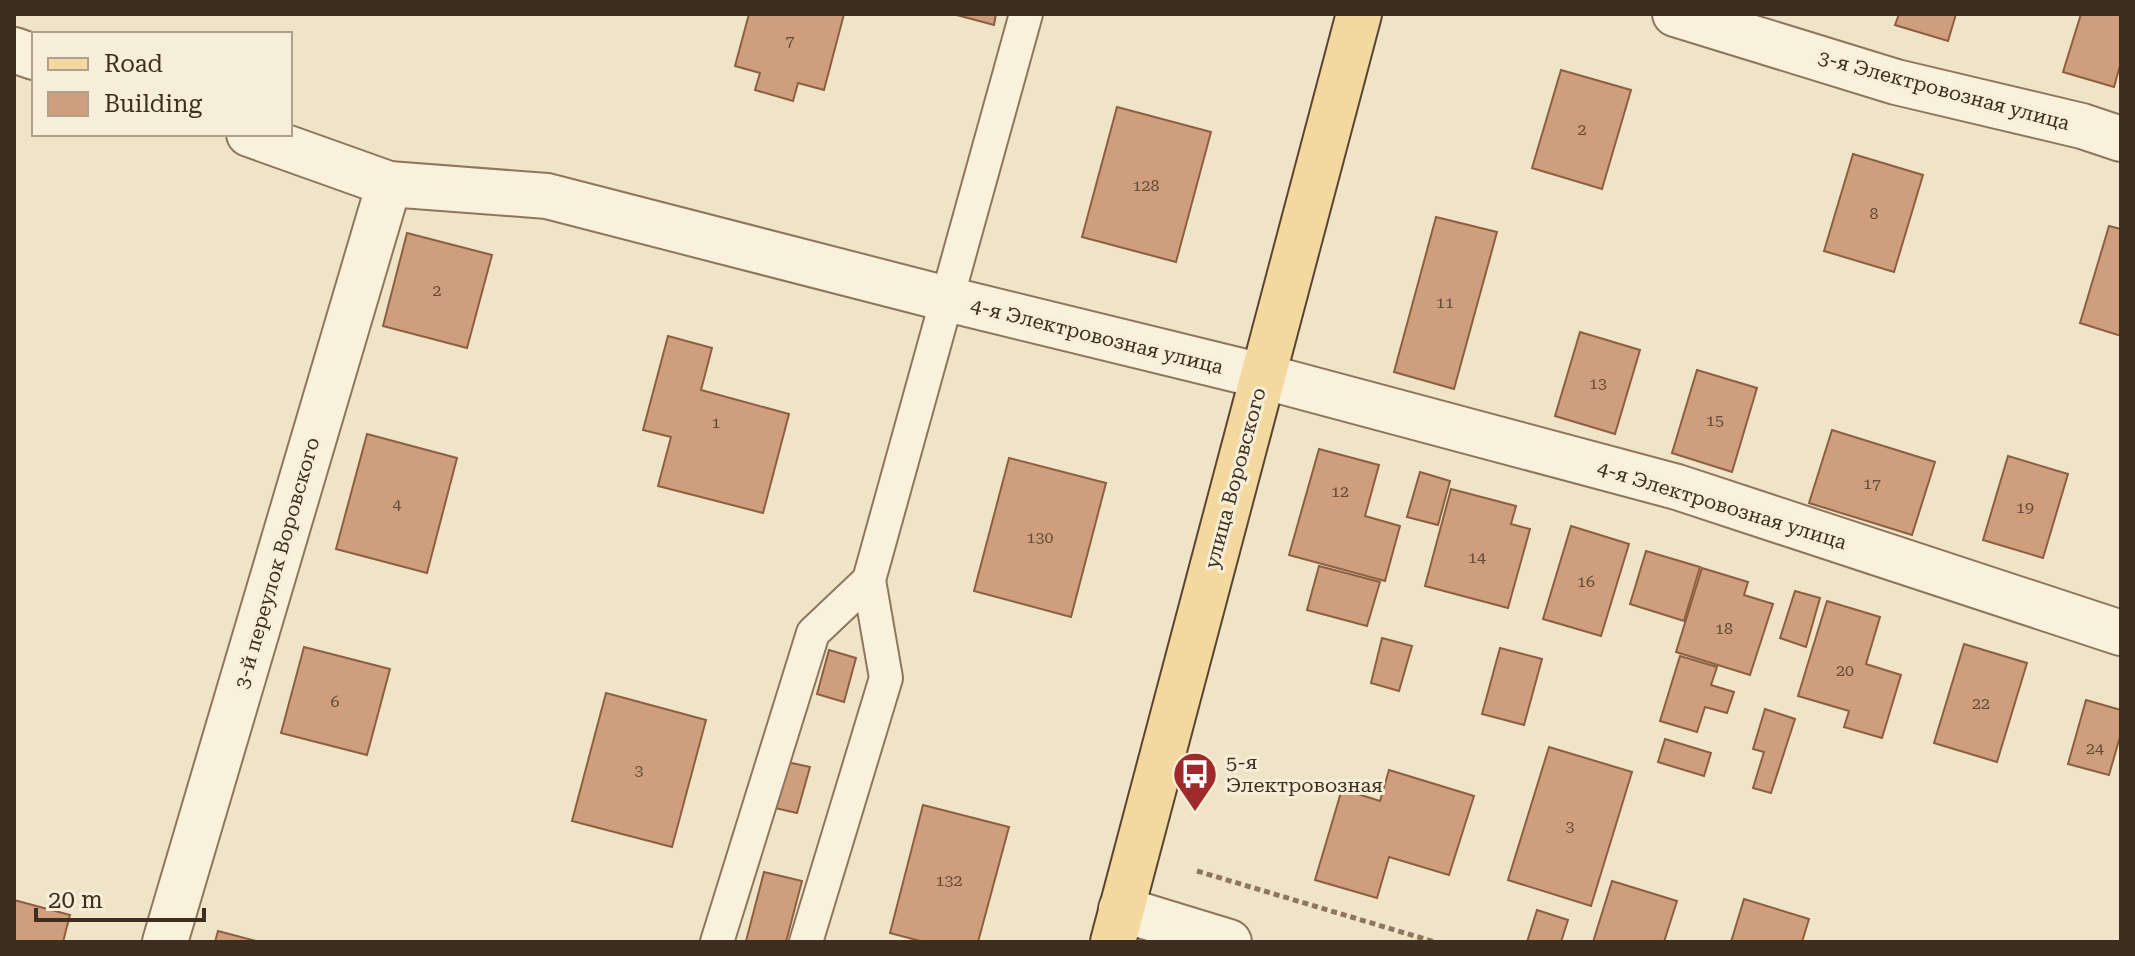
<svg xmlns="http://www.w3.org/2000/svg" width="2135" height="956" font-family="'Roboto Serif',serif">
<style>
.building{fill:#cf9f7d;stroke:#8d5f41;stroke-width:2}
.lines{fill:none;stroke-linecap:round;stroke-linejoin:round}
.service-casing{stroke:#8d765c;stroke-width:36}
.minor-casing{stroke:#8d765c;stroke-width:48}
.tertiary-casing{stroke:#8d765c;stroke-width:48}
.primary-casing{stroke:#5b4430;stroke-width:48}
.path{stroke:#8d765c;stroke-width:5;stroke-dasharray:6 4;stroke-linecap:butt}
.service{stroke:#faf1dc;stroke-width:32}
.minor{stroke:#faf1dc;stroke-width:44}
.tertiary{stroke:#faf1dc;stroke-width:44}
.primary{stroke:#f3d9a0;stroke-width:44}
.labels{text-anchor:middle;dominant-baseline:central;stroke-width:6;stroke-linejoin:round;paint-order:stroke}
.number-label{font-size:16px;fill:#624a37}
.street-label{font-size:20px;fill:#3d2e20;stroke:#f7eed8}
.poi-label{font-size:20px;fill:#3d2e20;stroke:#f7eed8;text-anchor:start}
</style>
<rect width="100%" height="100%" fill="#f0e4c8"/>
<g class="building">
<path d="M749,14H844L824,90L798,83L793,101L755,90L760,73L735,66Z"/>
<path d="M953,14H996L994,25Z"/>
<path d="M1899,14H1956L1948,41L1895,25Z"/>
<path d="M2081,14H2121V62L2114,87L2063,72Z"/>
<path d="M1561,70L1631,90L1602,189L1532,168Z"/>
<path d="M1117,107L1211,132L1176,262L1082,237Z"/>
<path d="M1853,154L1923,175L1894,272L1824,251Z"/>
<path d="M1436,217L1497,232L1454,389L1394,372Z"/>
<path d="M2109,226L2121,229V336L2080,323Z"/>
<path d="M407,233L492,255L467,348L383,326Z"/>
<path d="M1580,332L1640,350L1615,434L1555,416Z"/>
<path d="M668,336L712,348L701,390L789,414L763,513L658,486L671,437L643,430Z"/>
<path d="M1697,370L1757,388L1732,472L1672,453Z"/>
<path d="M1832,430L1935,462L1912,535L1809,503Z"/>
<path d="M367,434L457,458L427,573L336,549Z"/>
<path d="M1319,449L1379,465L1365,516L1400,526L1385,581L1289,555Z"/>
<path d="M2008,456L2068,474L2043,558L1983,540Z"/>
<path d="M1009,458L1106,483L1071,617L974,591Z"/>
<path d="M1420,472L1450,481L1438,525L1407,517Z"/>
<path d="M1451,489L1516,506L1511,524L1530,529L1508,608L1425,586Z"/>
<path d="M1571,526L1629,544L1601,636L1543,619Z"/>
<path d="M1646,551L1700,567L1684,621L1630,604Z"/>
<path d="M1319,566L1380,582L1367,626L1307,610Z"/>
<path d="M1702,568L1748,582L1744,595L1773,604L1750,675L1676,652Z"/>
<path d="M1795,591L1820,598L1806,647L1780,638Z"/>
<path d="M1827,601L1880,617L1866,664L1901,675L1882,738L1844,727L1849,711L1798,696Z"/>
<path d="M1382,638L1412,646L1399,691L1371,683Z"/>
<path d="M1964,644L2027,663L1997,762L1934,743Z"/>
<path d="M304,647L390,669L367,755L281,733Z"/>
<path d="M1500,648L1542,659L1524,725L1482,714Z"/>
<path d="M829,650L856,658L844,702L817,694Z"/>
<path d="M1680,656L1717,667L1711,685L1734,692L1727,713L1705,707L1697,732L1660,721Z"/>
<path d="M606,693L706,720L672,847L572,821Z"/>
<path d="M2086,700L2121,710V733L2109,775L2068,764Z"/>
<path d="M1765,709L1795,719L1771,793L1753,788L1764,752L1753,749Z"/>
<path d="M1665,739L1711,753L1704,776L1658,762Z"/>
<path d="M1549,747L1632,772L1591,906L1508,880Z"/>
<path d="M787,762L810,767L797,813L775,808Z"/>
<path d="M1389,770L1474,796L1449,875L1389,857L1377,898L1315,880L1342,789L1380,801Z"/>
<path d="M923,805L1009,827L978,942H924L890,933Z"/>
<path d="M764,872L802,881L786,942L746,941Z"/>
<path d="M1612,881L1677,901L1664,942H1593Z"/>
<path d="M1744,899L1809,919L1802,942H1731Z"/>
<path d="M14,900L70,915L63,942H14Z"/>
<path d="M1537,910L1568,920L1561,942H1527Z"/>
<path d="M218,931L260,942H215Z"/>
</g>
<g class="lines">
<g class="service-casing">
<g id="service">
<path d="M717,942L813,633L869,580"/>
<path d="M806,942L886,678L869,580L1026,14"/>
</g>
</g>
<g class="minor-casing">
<g id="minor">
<path d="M1675,14L1896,82L2082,126L2121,139"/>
<path d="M14,50L34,57"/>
<path d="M249,134L389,184L547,196L947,299L1262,376L1677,487L2121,633"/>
<path d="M165,942L389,184"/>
</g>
</g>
<g class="tertiary-casing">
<path id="tertiary" d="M1121,909L1229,942"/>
</g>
<g class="primary-casing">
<path id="primary" d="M1113,942L1359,14"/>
</g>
<path class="path" d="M1197,871L1435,942"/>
<use href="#service" class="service"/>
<use href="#minor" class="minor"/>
<use href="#tertiary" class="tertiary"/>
<use href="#primary" class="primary"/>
</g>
<defs>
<g id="bus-pin" transform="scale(2.3)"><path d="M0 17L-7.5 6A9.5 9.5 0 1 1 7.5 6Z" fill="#9e2a2b" stroke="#f7eed8"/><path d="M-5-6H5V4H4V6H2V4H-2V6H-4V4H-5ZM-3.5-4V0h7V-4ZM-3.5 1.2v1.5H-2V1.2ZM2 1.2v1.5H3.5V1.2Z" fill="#fff"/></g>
</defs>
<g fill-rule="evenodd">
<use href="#bus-pin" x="1195" y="774"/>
</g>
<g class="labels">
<g class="number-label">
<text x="790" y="40">7</text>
<text x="1582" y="129">2</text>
<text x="1146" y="185">128</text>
<text x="1874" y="213">8</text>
<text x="437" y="290">2</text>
<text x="1445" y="302">11</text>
<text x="1598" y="383">13</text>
<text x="1715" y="420">15</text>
<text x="716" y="422">1</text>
<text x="1872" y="483">17</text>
<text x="1340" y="491">12</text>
<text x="397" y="504">4</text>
<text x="2025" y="507">19</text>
<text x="1040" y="537">130</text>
<text x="1477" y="557">14</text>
<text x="1586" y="581">16</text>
<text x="1724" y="628">18</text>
<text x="1845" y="670">20</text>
<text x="335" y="701">6</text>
<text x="1981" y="703">22</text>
<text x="2095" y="748">24</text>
<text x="639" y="770">3</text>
<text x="1570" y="826">3</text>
<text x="949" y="880">132</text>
</g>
<g class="street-label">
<text transform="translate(1944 90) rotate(15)">3-я Электровозная улица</text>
<text transform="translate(1097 336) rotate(14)">4-я Электровозная улица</text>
<text transform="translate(1235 478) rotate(-75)">улица Воровского</text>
<text transform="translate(1722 505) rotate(17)">4-я Электровозная улица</text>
<text transform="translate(277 563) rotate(-74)">3-й переулок Воровского</text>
</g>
<g class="poi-label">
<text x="1226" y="762">5-я<tspan x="1226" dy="23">Электровозная</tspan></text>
</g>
</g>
<rect width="2135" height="956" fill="none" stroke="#3d2e20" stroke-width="32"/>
<rect x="32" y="32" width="260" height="104" fill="#f7eed8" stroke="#ada18e" stroke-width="2"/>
<rect x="48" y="58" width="40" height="12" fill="#f3d9a0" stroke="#ada18e" stroke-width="2"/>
<text x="104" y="72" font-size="24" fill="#3d2e20">Road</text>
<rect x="48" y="92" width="40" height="24" fill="#cf9f7d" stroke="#ada18e" stroke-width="2"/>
<text x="104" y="112" font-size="24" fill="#3d2e20">Building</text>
<path d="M36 908v12h168v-12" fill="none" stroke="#3d2e20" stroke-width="4"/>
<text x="48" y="908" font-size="24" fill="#3d2e20" stroke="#f7eed8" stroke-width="6" paint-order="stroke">20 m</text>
</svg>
